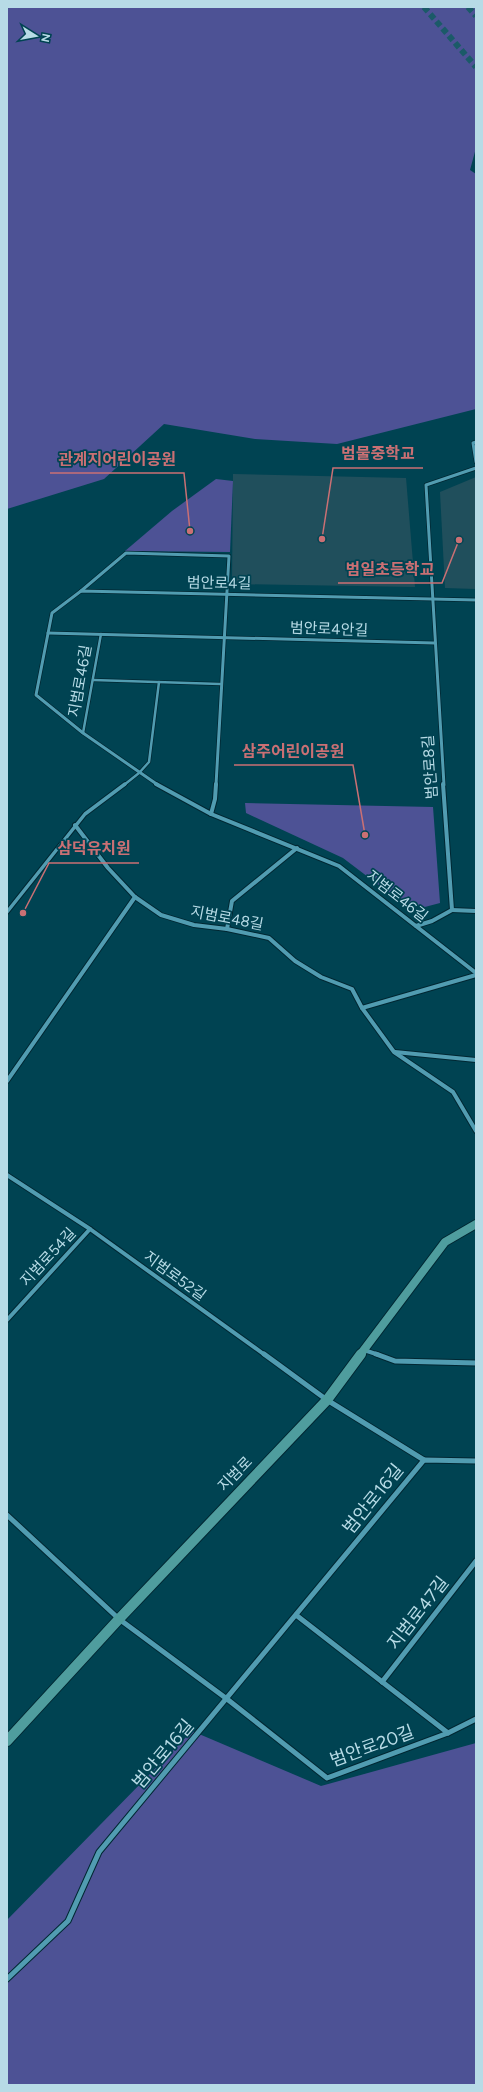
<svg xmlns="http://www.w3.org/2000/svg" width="483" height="2092" font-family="Figtree,'Noto Sans KR',sans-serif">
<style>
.built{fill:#204f5c}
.green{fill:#4d5295}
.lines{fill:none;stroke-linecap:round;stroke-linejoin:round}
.trunk-tunnel{stroke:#1b5a68;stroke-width:6;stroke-dasharray:6 3.5;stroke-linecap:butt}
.pedestrian-far1-casing{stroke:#002732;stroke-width:4}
.pedestrian-casing{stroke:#002732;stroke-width:5.5}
.minor-far2-casing{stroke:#002732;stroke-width:4.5}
.minor-far1-casing{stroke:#002732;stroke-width:6}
.minor-casing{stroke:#002732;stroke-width:7}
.secondary-far1-casing{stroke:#002732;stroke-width:10}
.secondary-casing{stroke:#002732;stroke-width:12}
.pedestrian-far1{stroke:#519cb1;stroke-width:2.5}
.pedestrian{stroke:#519cb1;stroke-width:3.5}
.minor-far2{stroke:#519cb1;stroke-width:3}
.minor-far1{stroke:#519cb1;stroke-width:4}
.minor{stroke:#519cb1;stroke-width:5}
.secondary-far1{stroke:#4f9d9e;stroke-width:8}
.secondary{stroke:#4f9d9e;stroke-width:10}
.labels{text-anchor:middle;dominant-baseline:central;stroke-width:3.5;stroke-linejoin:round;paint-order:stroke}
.street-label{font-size:15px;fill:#b7dbe6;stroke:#004352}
.near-street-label{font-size:18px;fill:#b7dbe6;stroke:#004352}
.leader{fill:none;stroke:#ca7074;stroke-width:1.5}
.callout-dot{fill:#ca7074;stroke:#004352;stroke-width:1.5}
.callout-label{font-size:16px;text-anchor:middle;font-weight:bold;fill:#ca7074;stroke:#004352;stroke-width:3.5;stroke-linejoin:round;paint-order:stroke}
</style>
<rect width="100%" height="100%" fill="#004352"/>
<g class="built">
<path d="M233,474L406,478L415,587L232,584Z"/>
<path d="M476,477V589L445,588L440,492Z"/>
</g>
<g class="green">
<path d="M7,7H476V148L470,170L476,174V409L337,444L255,439L164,424L104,479L7,509Z"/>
<path d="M216,479L233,481L230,552L125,551L172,511Z"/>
<path d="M245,803L433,807L440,903L421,908L397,899L343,858L246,813Z"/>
<path d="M192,1731L321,1786L476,1743V2085H7V1920Z"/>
</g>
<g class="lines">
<g class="trunk-tunnel">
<path d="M424,7L476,67"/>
<path d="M468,7L476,16"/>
</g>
<g class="pedestrian-far1-casing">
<g id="pedestrian-far1">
<path d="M93,680L220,684"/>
<path d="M83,733L101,634"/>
<path d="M124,785L139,773L149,762L159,682"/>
</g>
</g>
<g class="pedestrian-casing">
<path id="pedestrian" d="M7,912L85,814L125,784"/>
</g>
<g class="minor-far2-casing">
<g id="minor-far2">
<path d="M476,442L473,443L476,462"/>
<path d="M81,591L126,553L229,556L216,785"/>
<path d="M48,633L434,643"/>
<path d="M158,785L83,733L36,695L52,613L81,591L476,600"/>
<path d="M444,785L426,485L476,468"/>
</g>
</g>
<g class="minor-far1-casing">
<g id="minor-far1">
<path d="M156,784L211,814L339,866L476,973"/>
<path d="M443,784L452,910"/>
<path d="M211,814L215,799L216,784"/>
<path d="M75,825L108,868L135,897L161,915L194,925L227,929L269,938L295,961L321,977L352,989L362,1008L394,1052L453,1092L476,1131"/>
<path d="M452,910L476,911"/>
<path d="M416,926L432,921L452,910"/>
<path d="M227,929L232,901L297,848"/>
<path d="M362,1008L476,975"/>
<path d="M395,1052L476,1060"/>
<path d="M7,1081L135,897"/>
<path d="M7,1175L90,1229L265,1355"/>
<path d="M7,1320L90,1229"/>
<path d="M364,1350L379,1355"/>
</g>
</g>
<g class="minor-casing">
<g id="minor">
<path d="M264,1354L327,1400L424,1460"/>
<path d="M376,1354L395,1361L476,1363"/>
<path d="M7,1515L119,1619L227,1699L327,1778L448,1733L476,1719"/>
<path d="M296,1615L448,1733"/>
<path d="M382,1682L476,1561"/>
<path d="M7,1979L68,1921L99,1852L424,1460L476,1461"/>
</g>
</g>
<g class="secondary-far1-casing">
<path id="secondary-far1" d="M360,1355L445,1242L476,1224"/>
</g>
<g class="secondary-casing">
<path id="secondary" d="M7,1741L119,1619L327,1400L361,1354"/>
</g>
<use href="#pedestrian-far1" class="pedestrian-far1"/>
<use href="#pedestrian" class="pedestrian"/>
<use href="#minor-far2" class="minor-far2"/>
<use href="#minor-far1" class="minor-far1"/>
<use href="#minor" class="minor"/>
<use href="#secondary-far1" class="secondary-far1"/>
<use href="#secondary" class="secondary"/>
</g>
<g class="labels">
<g class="street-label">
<text transform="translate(219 583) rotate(1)">범안로4길</text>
<text transform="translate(329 629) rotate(2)">범안로4안길</text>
<text transform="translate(80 681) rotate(-80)">지범로46길</text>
<text transform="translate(430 767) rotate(-94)">범안로8길</text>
<text transform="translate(397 896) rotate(38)">지범로46길</text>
<text transform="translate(227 918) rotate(11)">지범로48길</text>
<text transform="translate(48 1257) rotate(-47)">지범로54길</text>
<text transform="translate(175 1276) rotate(36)">지범로52길</text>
<text transform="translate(235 1474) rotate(-46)">지범로</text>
</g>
<g class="near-street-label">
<text transform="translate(373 1499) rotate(-51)">범안로16길</text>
<text transform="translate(418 1613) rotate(-52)">지범로47길</text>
<text transform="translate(372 1746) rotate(-20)">범안로20길</text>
<text transform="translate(163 1754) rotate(-50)">범안로16길</text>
</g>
</g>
<path class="leader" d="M322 539L333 468H423M190 531L184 473H50M459 540L442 583H338M365 835L353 765H234M23 913L49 863H139"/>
<g class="callout-dot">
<circle cx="322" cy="539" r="4"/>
<circle cx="190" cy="531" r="4"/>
<circle cx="459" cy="540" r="4"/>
<circle cx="365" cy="835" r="4"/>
<circle cx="23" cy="913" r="4"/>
</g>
<g class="callout-label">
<text x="378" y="459">범물중학교</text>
<text x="117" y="465">관계지어린이공원</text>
<text x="390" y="575">범일초등학교</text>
<text x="293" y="757">삼주어린이공원</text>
<text x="94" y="854">삼덕유치원</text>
</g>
<rect width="483" height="2092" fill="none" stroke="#b7dbe6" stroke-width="16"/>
<g transform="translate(36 36) rotate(101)" stroke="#004352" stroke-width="3" paint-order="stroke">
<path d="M0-3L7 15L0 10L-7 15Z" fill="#b7dbe6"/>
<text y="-6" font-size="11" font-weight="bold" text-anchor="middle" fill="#b7dbe6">N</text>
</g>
</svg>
